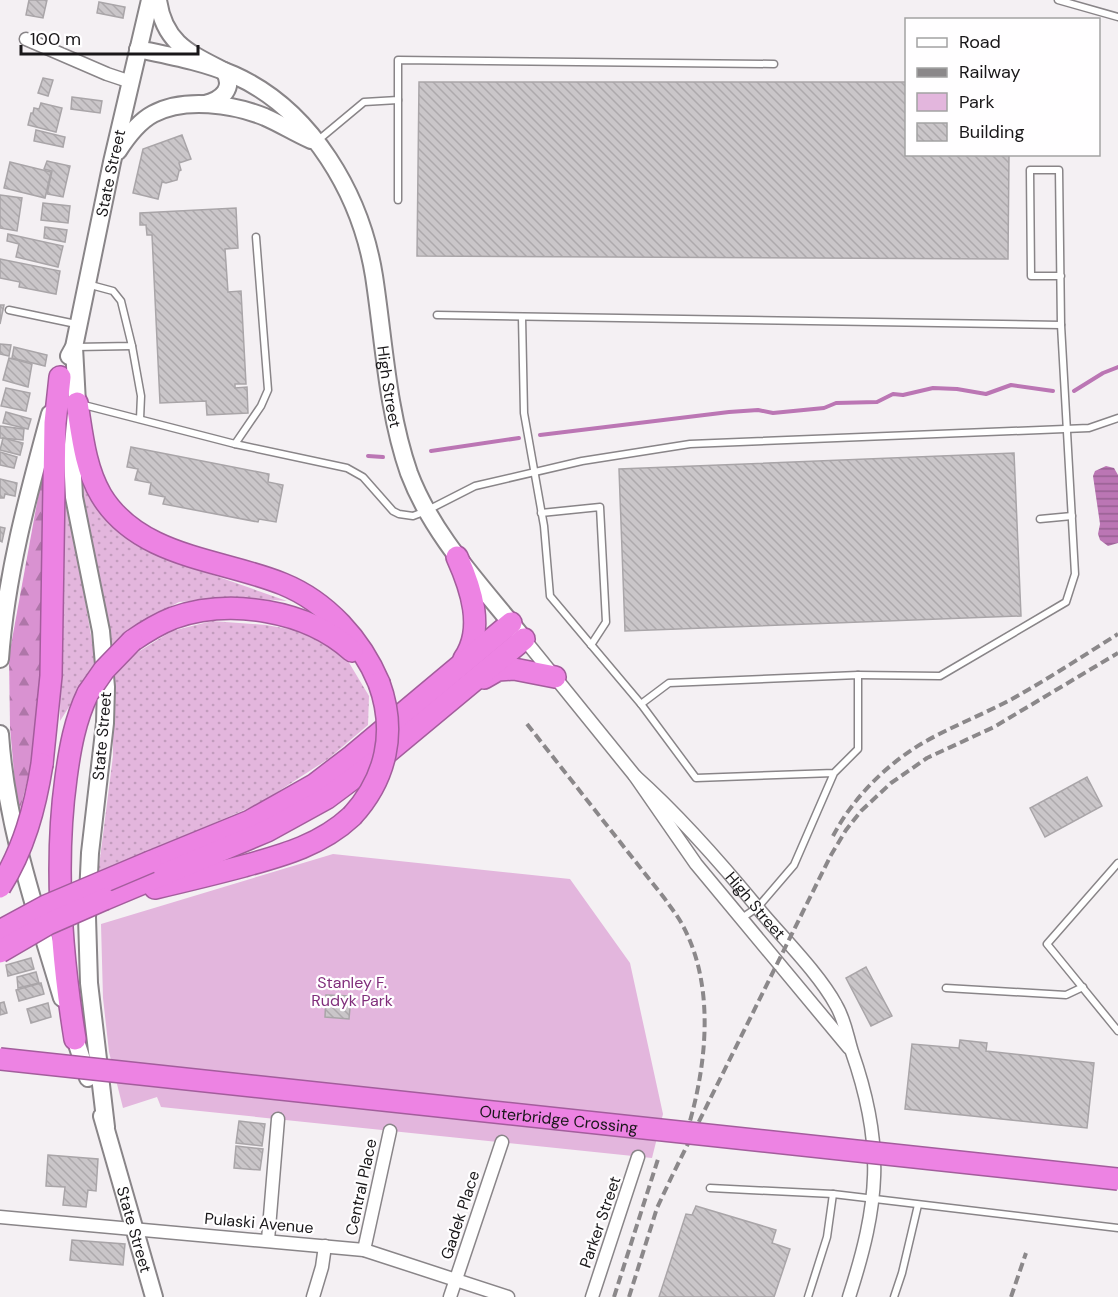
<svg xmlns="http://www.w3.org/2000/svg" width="1118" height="1297" font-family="'DM Sans',sans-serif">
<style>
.grass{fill:url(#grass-dots)}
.forest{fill:url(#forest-firs)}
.park{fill:#e3b6dd}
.water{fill:url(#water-rules)}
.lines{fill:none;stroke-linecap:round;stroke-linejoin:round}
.stream{stroke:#bb76b4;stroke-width:4}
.building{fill:url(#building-back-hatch);stroke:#a9a5a8;stroke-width:1.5}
.lane-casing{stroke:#898588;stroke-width:9}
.street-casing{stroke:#898588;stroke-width:15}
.secondary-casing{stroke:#898588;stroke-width:20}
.highway-casing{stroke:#a35d9c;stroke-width:24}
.lane{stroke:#fff;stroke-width:6}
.street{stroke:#fff;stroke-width:12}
.secondary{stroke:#fff;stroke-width:16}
.highway{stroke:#ed83e3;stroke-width:21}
.rail{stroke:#8b888a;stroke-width:4;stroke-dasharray:9 4.5;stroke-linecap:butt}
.highway-bridge-casing{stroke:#a35d9c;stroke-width:24;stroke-linecap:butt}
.highway-bridge{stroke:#ed83e3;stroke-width:21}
.labels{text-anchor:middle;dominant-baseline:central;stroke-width:4.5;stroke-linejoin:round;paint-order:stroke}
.street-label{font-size:16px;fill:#191719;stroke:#fffeff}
.park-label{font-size:16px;fill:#802e7b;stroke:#fffeff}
</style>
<defs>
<pattern id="grass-dots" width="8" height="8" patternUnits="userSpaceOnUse" patternTransform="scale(1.5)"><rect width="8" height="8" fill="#e3b6dd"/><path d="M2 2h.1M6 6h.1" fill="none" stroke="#c29cbd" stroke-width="1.8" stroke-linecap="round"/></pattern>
<pattern id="forest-firs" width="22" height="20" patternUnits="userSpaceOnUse" patternTransform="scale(1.5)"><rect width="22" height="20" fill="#d992d1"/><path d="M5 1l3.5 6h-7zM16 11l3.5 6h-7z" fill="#af76a9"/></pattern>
<pattern id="water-rules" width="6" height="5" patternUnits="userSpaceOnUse" patternTransform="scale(1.5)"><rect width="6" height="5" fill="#bb76b4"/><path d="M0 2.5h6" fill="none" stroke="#976092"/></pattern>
<pattern id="building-back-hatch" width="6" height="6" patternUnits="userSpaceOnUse" patternTransform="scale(1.5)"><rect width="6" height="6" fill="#cac6c9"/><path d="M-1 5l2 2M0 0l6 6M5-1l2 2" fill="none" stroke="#ada9ac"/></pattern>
</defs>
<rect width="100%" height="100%" fill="#f4f0f3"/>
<g class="grass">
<path d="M81,477L119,533L173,561L287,601L233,597L179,602L139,623L111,645L81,507Z"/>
<path d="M61,487L76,547L96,665L60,721Z"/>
<path d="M212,621L266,625L305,632L345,656L369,696L368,725L328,759L262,802L98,874L113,756L112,672L138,652L172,631Z"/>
</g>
<path class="forest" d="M43,470L42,626L36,745L18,818L10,727L9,656Z"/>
<path class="park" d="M333,854L570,879L630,963L663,1114L652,1158L161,1107L157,1097L123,1108L109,1052L103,998L101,924Z"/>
<path class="water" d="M1106,466L1114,468L1118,475V543L1108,546L1100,540L1098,534L1100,524L1093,476L1095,471Z"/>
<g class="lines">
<g class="stream">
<path d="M1074,391L1103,373L1118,367"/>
<path d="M540,435L729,412L758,410L773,413L824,408L836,403L877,402L893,394L903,395L933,388L957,389L986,394L1011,385L1053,391"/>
<path d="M431,451L519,438"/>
<path d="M368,456L383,457"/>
</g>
</g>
<g class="building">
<path d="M29,0H47L43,18L26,15Z"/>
<path d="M99,2L125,7L123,18L97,13Z"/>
<path d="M43,78L53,80L48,96L38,93Z"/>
<path d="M419,82H906V154H1009L1008,259L417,256Z"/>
<path d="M72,97L102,101L100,113L71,109Z"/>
<path d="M41,103L62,108L56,132L28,125L31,113H33L34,108L39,109Z"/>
<path d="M36,130L65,137L63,147L34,141Z"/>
<path d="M182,135L191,159L179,163L181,170L179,171L177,180L166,183L162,182L158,199L133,193L143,149Z"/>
<path d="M47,161L70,166L63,197L47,194L52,171L44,169Z"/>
<path d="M10,162L51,172L45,198L4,188Z"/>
<path d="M0,195L22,198L17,231L0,228Z"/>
<path d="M43,203L70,206L68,223L41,220Z"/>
<path d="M236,208L238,248L225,249L228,292L241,291L246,384H235V388L247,387L248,413L207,415L206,401L160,403L152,235H147L146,225H140V213Z"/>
<path d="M45,227L67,230L65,242L44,238Z"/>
<path d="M8,234L63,246L58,267L16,257L19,244L7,241Z"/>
<path d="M0,259L60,271L56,294L19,287L20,282L0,278Z"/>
<path d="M0,305H4L0,324Z"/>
<path d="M0,344L11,345L9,356L0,354Z"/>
<path d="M14,347L47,355L45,366L12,358Z"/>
<path d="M9,358L32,364L28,387L3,380Z"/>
<path d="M6,388L30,393L26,411L1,406Z"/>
<path d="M6,412L31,419L28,429L3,423Z"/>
<path d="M0,426L24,429L23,440L0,438Z"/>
<path d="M3,438L23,443L20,455L0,450Z"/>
<path d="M131,447L269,474L268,482L283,485L276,522L259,519L258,522L163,504L165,497L149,494L151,483L135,480L138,469L127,467Z"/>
<path d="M0,452L17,457L14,468L0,465Z"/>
<path d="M1014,453L1021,616L625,631L619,469Z"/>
<path d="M0,479L17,483L15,496L5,494L4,498H0Z"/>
<path d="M0,527L5,528L2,542L0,541Z"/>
<path d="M1087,777L1102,806L1045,837L1030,808Z"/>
<path d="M31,958L34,969L8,976L6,965Z"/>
<path d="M866,967L892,1016L871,1026L846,978Z"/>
<path d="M36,972L39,983L18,988L17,977Z"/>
<path d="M41,983L44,994L19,1001L16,990Z"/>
<path d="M326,995L351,996L349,1019L325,1017Z"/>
<path d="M4,1002L7,1013L0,1015V1003Z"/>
<path d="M48,1003L51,1017L31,1023L27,1009Z"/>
<path d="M960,1040L987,1043L986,1051L1094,1063L1087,1128L905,1109L912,1044L959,1048Z"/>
<path d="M239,1121L265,1124L262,1146L236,1143Z"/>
<path d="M236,1146L263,1149L260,1170L234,1168Z"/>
<path d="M48,1155L98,1159L96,1191L88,1190L86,1207L63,1205L65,1187L46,1186Z"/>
<path d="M696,1206L776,1230L772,1243L790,1249L774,1297H659L686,1214L692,1215Z"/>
<path d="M72,1240L125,1244L123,1265L70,1260Z"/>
</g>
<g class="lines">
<g class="lane-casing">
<g id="lane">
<path d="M1058,0L1118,17"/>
<path d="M398,100V200"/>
<path d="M316,142L364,102L398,100V60L774,64"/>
<path d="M9,310L76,324"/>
<path d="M437,315L1061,325"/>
<path d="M522,317L524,413L544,526L550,596L641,704"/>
<path d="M132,346L141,396L140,419"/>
<path d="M76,347L132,346L121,301L113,291L87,284"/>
<path d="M80,404L235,444L347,468L363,477L393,511L399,514L413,516L426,511L475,486L582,461L690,444L1089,428L1118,418"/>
<path d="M235,444L261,406L268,390L256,237"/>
<path d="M541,513L600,507L606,622L591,645"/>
<path d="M1040,519L1072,516"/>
<path d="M858,675L940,676L1066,602L1075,574L1061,325L1059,170H1030L1031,276H1061"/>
<path d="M1118,863L1047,944L1118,1031"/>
<path d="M742,918L758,907L794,865L834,773L858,749V675L669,683L641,704L696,778L834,773"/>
<path d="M946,988L1066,995L1083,987"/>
<path d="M710,1188L833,1194L1118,1228"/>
<path d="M808,1297L827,1237L833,1194"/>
<path d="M894,1297L902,1273L918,1205"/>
</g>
</g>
<g class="street-casing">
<g id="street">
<path d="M26,39L107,74L131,82"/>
<path d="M524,639L635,776L696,864L849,1048"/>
<path id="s1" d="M635,776C682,818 722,864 762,913C785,940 819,974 836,1005C845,1020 847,1036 852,1052C885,1146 879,1204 849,1297"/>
<path d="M0,1217L364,1250L508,1297"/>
<path d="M268,1240L278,1119"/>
<path d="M364,1250L390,1131"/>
<path d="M313,1297L322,1267L325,1246"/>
<path d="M450,1297L502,1142"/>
<path d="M592,1297L638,1157"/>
</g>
</g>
<g class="secondary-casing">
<g id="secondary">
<path d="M158,0C164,43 189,53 224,71C235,88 222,100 205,104"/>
<path id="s2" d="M138,49C171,56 204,62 234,75C312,110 361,195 374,276C384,341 387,410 409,473C432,534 478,582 519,633"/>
<path d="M118,151C127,137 138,122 153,114C184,97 233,104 265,117C281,124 295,133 311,140"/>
<path d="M74,347L77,403L72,455L74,497L101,631L106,687L105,723L90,853L87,917L89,983L106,1127"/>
<path id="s3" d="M69,356L74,347L112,162L150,0"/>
<path d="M0,659C6,575 28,495 50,414"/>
<path d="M0,734C6,825 36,911 62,998"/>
<path d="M72,1029L88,1078"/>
<path id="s4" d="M102,1116L154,1297"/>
</g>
</g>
<g class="highway-casing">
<g id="highway">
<path d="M77,403C82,434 85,468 101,495C139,558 222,559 283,584C327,602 361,640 379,683"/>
<path d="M457,557C471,588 485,629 464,659"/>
<path d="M132,641C145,632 158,624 173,618C230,598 307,610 352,651"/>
<path d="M484,678L498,670L514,669L555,677"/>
<path d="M42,764L51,676L55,423L60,377"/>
<path d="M150,862L250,821L314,785L352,756L511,623"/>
<path d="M155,888C185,881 214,874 244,866C284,855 321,845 352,816"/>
<path d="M105,899L267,831L327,798L382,757L524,639"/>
<path d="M75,1039C61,953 54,865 66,778C70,748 75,720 88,693"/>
</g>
</g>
<use href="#lane" class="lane"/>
<use href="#street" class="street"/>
<use href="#secondary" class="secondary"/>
<use href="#highway" class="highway"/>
<g class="rail">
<path d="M527,724L665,899C671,908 678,916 683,926C715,986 707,1064 688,1128"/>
<path d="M833,836C852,799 886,765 921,744C950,727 982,715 1012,699C1048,679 1083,656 1118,634"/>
<path d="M614,1297L659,1156"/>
<path d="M629,1297L657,1208L672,1176L831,855L846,830L861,811L891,783L927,758L994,727L1118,653"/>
<path d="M1011,1297L1026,1253"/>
</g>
<g class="highway-bridge-casing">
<g id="highway-bridge">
<path d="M88,693L104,670L132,641"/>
<path d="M352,816C386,779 397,732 379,683"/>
<path d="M0,887C24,849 35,808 42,764"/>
<path d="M0,931L46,906L150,862"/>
<path d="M0,952L48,924L105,899"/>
<path id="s5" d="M0,1059L1118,1179"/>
</g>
</g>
<use href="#highway-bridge" class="highway-bridge"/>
</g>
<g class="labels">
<g class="street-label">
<text stroke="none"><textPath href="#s3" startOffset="188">State Street</textPath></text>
<text stroke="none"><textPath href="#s2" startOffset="466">High Street</textPath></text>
<text transform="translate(102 736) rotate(-85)">State Street</text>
<text stroke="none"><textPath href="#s1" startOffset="177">High Street</textPath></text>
<text stroke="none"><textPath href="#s5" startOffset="562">Outerbridge Crossing</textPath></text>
<text transform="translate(361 1187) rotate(-78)">Central Place</text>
<text transform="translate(460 1215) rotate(-72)">Gadek Place</text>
<text transform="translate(600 1222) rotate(-71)">Parker Street</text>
<text transform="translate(259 1223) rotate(5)">Pulaski Avenue</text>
<text stroke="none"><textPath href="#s4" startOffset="118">State Street</textPath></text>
</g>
<g class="park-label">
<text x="352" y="982">Stanley F.<tspan x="352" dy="18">Rudyk Park</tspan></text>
</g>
</g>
<rect x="905" y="18" width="195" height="138" fill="#fffeff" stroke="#a3a2a3" stroke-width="1.5"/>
<rect x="917" y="38" width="30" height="9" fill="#ffffff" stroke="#a3a2a3" stroke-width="1.5"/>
<text x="959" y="48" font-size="18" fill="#191719">Road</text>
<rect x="917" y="68" width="30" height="9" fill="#8b888a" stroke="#a3a2a3" stroke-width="1.5"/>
<text x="959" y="78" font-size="18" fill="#191719">Railway</text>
<rect x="917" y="93" width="30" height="18" fill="#e3b6dd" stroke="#a3a2a3" stroke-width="1.5"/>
<text x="959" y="108" font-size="18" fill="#191719">Park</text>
<rect x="917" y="123" width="30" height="18" fill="url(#building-back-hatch)" stroke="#a3a2a3" stroke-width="1.5"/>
<text x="959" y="138" font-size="18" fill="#191719">Building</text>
<path d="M21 45v9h177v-9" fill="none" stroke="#191719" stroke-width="3"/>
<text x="30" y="45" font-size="18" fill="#191719" stroke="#fffeff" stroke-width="4.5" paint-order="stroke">100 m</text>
</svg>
